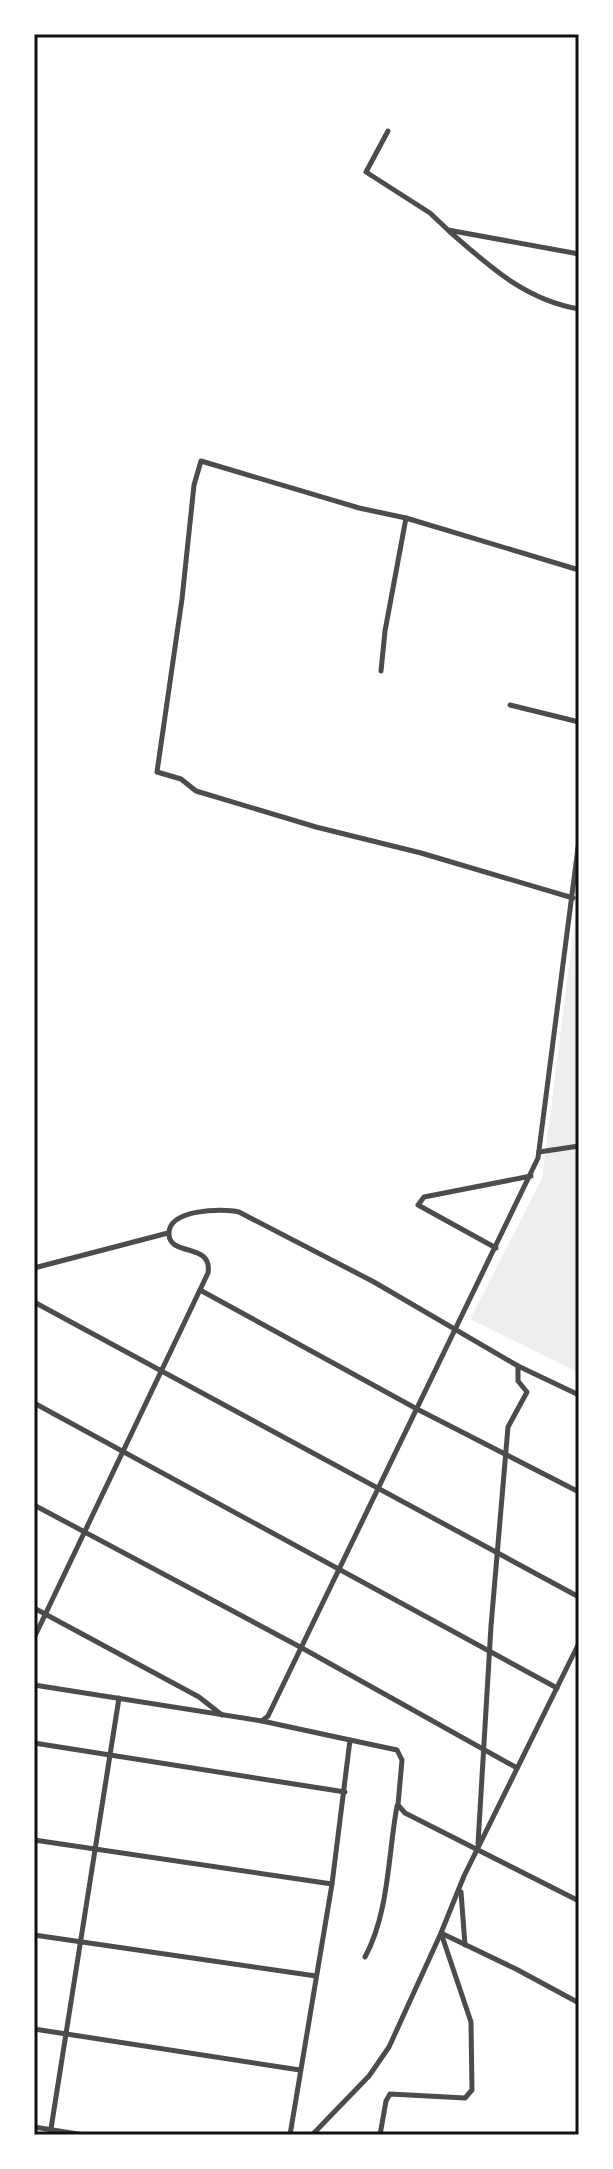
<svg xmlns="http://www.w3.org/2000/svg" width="613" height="2169" font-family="Overpass,sans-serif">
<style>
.green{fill:#eee}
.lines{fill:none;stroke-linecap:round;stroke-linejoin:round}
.minor{stroke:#4c4c4c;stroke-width:5}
.neatline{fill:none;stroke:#111;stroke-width:3}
</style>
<rect width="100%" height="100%" fill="#fff"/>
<path class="green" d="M579,888V1373L470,1319L542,1179Z"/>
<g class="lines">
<g class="minor">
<path d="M388,131L366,172L430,213L448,230L579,254"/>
<path d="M449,231C489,266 525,300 579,309"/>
<path d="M406,518L359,508L201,461L194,485L182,599L157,772L181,779L196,791L316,827L421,853L573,898"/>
<path d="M381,671L385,631L406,518L579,570"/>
<path d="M510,705L579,722"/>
<path d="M539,1152L579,1146"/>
<path d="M496,1248L418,1205L424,1197L531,1176"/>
<path d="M34,1268L168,1233"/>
<path d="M200,1290L417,1409L579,1492"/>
<path d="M34,1302L579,1597"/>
<path d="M34,1403L557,1688"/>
<path d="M34,1505L302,1648L517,1768"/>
<path d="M34,1608L199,1697L222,1715"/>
<path d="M34,1638L208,1273C213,1242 169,1257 169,1234C168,1209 223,1208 239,1212L374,1282L518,1366L579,1395"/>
<path d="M34,1685L262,1721L268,1716L538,1158L579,840"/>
<path d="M262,1721L350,1740L332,1884L290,2135"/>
<path d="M350,1740L397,1750L402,1760L398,1805L405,1813L579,1901"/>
<path d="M34,1743L345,1792"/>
<path d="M34,1840L332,1884"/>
<path d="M478,1844L491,1626L508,1427L527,1392L518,1381V1366"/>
<path d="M461,1892L465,1945"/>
<path d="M34,1935L316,1976"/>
<path d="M365,1957C389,1913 388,1855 397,1806"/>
<path d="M34,2029L300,2070"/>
<path d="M34,2127L84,2135"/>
<path d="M50,2135L119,1698"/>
<path d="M312,2135L369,2076L389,2047L441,1933L516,1969L579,2003"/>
<path d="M380,2135L386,2101L390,2094L465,2098L472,2090L471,2022L441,1933L464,1876L579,1643"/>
</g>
</g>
<rect width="613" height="2169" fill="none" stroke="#ffffff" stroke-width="72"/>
<rect x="36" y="36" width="541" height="2097" class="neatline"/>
</svg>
